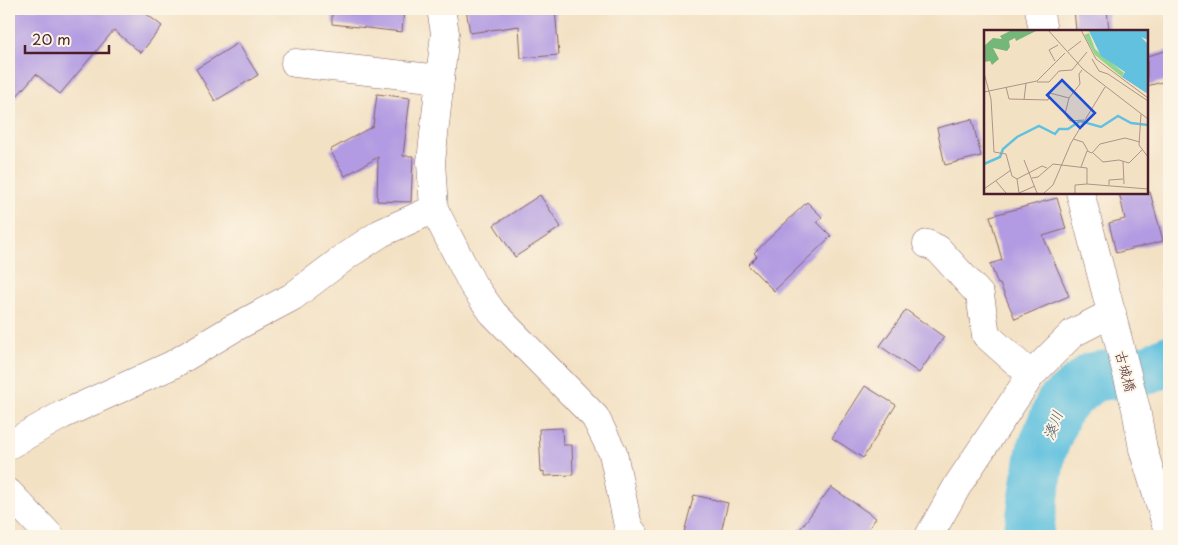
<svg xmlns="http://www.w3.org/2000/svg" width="1178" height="545" font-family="'Playpen Sans','Klee One',sans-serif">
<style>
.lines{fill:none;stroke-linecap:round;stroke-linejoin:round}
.river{stroke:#61c1df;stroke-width:50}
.building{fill:#b29be2}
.street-casing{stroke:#856361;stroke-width:29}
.street{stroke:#fff;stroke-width:28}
.labels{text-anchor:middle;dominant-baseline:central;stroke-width:4;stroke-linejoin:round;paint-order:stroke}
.street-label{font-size:14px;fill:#4a1f2b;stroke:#fcf5e5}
.water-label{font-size:15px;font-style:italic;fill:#52586a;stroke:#fcf5e5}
.inset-river{fill:none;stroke:#61c1df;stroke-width:2.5}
.inset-road{fill:none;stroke:#af9387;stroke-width:1}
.view{fill:#1d4ed8;fill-opacity:0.15;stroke:#1d4ed8;stroke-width:2.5}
.inset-edge{fill:none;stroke:#4a1f2b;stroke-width:2.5}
</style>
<rect width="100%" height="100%" fill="#fcf5e5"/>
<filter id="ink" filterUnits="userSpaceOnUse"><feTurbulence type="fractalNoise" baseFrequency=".02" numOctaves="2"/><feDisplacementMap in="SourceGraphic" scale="10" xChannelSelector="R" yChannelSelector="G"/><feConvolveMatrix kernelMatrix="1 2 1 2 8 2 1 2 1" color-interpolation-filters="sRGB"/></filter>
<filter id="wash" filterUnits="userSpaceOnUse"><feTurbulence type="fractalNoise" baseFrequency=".0096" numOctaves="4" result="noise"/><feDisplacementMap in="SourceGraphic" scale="20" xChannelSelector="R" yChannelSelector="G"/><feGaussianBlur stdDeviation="1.12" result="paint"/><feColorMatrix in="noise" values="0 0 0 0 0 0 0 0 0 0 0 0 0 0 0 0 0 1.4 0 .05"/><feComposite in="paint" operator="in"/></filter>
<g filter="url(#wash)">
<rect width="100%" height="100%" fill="#f3e1c4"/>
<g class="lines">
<path class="river" d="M1028,536L1041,452L1060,404L1093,377L1150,369L1169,360"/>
</g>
<g id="blocks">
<g class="building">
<path d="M9,9H140L162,26L141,53L114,30L60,94L36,74L9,105Z"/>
<path d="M332,9H404L402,32L332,24Z"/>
<path d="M466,9H555L559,55L521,58L519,26L470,33Z"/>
<path d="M1074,9H1107L1109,31H1076Z"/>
<path d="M238,43L258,75L215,101L196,69Z"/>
<path d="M1169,50V80L1147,86V56Z"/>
<path d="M377,94L410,98L403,156H413L411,202L377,201L378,157L345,176L330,150L373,126Z"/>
<path d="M972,119L981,156L945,165L937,128Z"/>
<path d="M1119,192H1150L1163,241L1116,253L1109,223L1125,219Z"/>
<path d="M540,195L561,227L515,257L494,225Z"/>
<path d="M1057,198L1066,229L1043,236L1069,296L1015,319L1000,284H998L990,264L1002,260L990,216Z"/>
<path d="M807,202L822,217L817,222L831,236L774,291L748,265L757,256L754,253Z"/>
<path d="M906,310L944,337L919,373L880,346Z"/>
<path d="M865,386L896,405L863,458L832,438Z"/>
<path d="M562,428L563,445H572L573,475L544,476V471L541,472L539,429Z"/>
<path d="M831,487L876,518L863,536H795Z"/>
<path d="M694,495L728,503L720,536H683Z"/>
</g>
</g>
</g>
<g filter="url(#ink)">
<use href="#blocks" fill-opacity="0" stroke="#856361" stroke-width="1"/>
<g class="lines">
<g class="street-casing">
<g id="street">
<path d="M441,9L445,33L431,162L434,209L473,285L493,313L595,417L613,453L628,526L635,536"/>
<path d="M1039,9L1043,31"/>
<path d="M295,63L440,79"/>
<path d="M1080,192L1136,409L1143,449L1169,534"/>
<path d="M927,244L938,249L980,295L986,335L1031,375"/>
<path d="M9,445L62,415L172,365L232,329L292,297L349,254L381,233L434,209"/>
<path d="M9,493L50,536"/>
<path d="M929,536L959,483L1031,375L1073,333L1112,313"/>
</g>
</g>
<use href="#street" class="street"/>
</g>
</g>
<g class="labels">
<g class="street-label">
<text transform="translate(1126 371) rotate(75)">古城橋</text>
</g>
<g class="water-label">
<text transform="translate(1052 425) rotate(-69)">湊川</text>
</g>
</g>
<g transform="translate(984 30)">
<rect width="164" height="164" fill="#f3e1c4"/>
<path d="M28,0L52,1L32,11L31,8L25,11L26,17L23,21L9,18L15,29L8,35L6,31L0,32V16L9,8L18,9L16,6Z" fill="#75b679"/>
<path d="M105,3L111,19L140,43L138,47L111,25L100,5Z" fill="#92d58e"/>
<path d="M99,0H164V10L157,7L164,14V64L138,47L141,42L117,26L105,1Z" fill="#61c1df"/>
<path class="inset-river" d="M0,134L16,127L19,119L33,107L55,96L71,104L75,99H84L96,91L117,97L134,86L147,93L164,95"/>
<path class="inset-road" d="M64,0L99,39L164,89M97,0L112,29L164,68M84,21L97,11M108,29L115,41L124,44L164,71M71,31L65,20L74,15M98,40L95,44L96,54L85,68L81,84L86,91L100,90M0,43L7,69L10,122L22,124L28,146L33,149L35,163M53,52H65L75,41L88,40L103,22M22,57L25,69L64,70L66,63L85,68M0,62L53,51L81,23M40,70L42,53M157,84L155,115L164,127M89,109L99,112L104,121M109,123L119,132L135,130L145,133L158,120M40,130L53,163M139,131L140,154M97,137L103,121L108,123L116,114L141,108L156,112M48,148L54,147L69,134L103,138V154M33,149L58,136L63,138M12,151L22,163M125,155V150L139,149M0,159L27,140M35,163L51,156M60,163L69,155L87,113L121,57M91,163V155L103,154L164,159"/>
<path class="view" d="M78,50L111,83L96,98L63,65Z"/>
<rect width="164" height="164" class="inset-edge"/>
</g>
<rect width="1178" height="545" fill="none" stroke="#fcf5e5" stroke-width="30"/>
<path d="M25 45v8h84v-8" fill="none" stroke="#4a1f2b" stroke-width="2.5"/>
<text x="32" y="45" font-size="15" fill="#4a1f2b" stroke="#fcf5e5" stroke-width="4" paint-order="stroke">20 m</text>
</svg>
